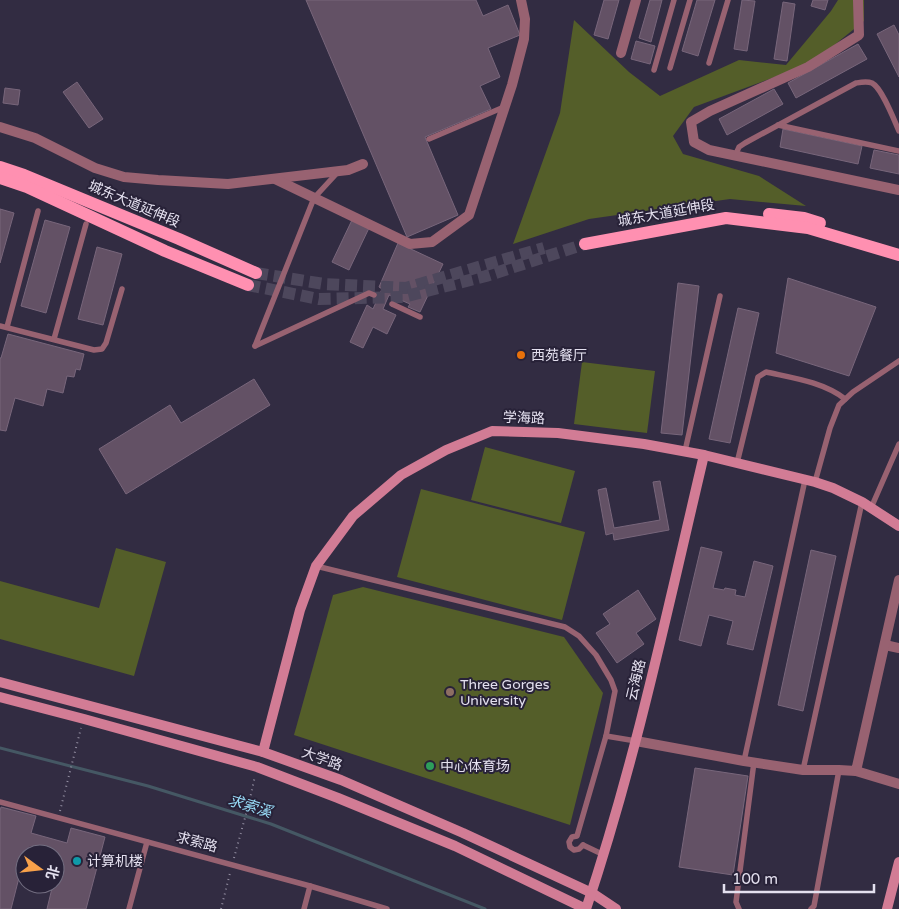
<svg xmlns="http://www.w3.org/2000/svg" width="899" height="909" font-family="'Varela Round','Noto Sans SC',sans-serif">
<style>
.green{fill:#545e29}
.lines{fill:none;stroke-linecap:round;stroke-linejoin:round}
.stream{stroke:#455864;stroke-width:3}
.building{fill:#635165;stroke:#78667b}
.primary-tunnel{stroke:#4d475c;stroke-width:12;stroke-dasharray:12 6;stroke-linecap:butt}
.path{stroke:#938ea1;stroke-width:2;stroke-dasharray:1 4;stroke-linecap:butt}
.lane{stroke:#986271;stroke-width:5.5}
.street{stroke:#986271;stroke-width:10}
.secondary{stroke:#d27c95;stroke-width:10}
.primary{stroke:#ff90b1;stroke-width:12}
.food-dot{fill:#e8710a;stroke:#282238;stroke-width:2}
.education-dot{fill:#8d6e63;stroke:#282238;stroke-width:2}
.leisure-dot{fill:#2e9e5b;stroke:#282238;stroke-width:2}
.culture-dot{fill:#0f9aa8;stroke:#282238;stroke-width:2}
.labels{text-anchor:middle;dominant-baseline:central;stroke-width:4;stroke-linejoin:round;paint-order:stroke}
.street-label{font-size:14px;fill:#e4e0ef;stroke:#282238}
.poi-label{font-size:14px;fill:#e4e0ef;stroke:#282238;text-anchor:start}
.water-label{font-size:15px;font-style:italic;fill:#99ddf9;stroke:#282238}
</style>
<rect width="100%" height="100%" fill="#322c42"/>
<g class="green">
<path d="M838,0H864V21L812,63L694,107L673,136L683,154L759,176L806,206L730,199L589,219L513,244L560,113L574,20L629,72L660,96L739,60L786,65L831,11Z"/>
<path d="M582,362L655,371L647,433L574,424Z"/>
<path d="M485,447L575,471L561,523L471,500Z"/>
<path d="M421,489L585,532L562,620L397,577Z"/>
<path d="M116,548L166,562L134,676L0,639V581L99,608Z"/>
<path d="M363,587L564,637L603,693L570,825L294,735L333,595Z"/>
</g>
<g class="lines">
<path class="stream" d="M0,748L148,786L271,824L485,909"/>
</g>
<g class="building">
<path d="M306,0H476L483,16L508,5L520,35L488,48L500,77L480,86L491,109L425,137L458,215L407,237Z"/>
<path d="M604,0H619L608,39L594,35Z"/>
<path d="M650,0H662L651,42L639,38Z"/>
<path d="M697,0H715L698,56L682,51Z"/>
<path d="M742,0L755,1L747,51L734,49Z"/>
<path d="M813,0H828L825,10L811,6Z"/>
<path d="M783,2L795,4L787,61L774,59Z"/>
<path d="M894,25L899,35V77L877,34Z"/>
<path d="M636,41L655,46L650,64L631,59Z"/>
<path d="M858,44L867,59L796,98L788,83Z"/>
<path d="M77,82L103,119L89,128L63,92Z"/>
<path d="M5,88L20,90L18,105L3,103Z"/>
<path d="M774,89L783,104L727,135L719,119Z"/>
<path d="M783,129L862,146L858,164L780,147Z"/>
<path d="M874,150L899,155V174L870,168Z"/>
<path d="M0,209L14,213L0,263Z"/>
<path d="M45,220L70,227L46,313L21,306Z"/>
<path d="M352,220L369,228L349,270L332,262Z"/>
<path d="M398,243L443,264L420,312L408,307L410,304L389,295L383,309L396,315L387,334L373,327L363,348L350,342L367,305L373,309L382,289L379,287Z"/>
<path d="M97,247L122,254L103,325L78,319Z"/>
<path d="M788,278L876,307L849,376L776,353Z"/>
<path d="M678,283L699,286L682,435L661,433Z"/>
<path d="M738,308L759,313L730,443L709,439Z"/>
<path d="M8,334L84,354L80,370L76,369L74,377L67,376L63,393L47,389L43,406L15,398L6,431L0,430V358H1Z"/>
<path d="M254,379L270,405L126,494L99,449L170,405L181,423Z"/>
<path d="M660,481L669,530L614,540L613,533L606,535L598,490L606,488L614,528L660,520L653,482Z"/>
<path d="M701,547L722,552L713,588L724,590L725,588L736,590L735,595L745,597L754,561L773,566L753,650L727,644L733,621L709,615L701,646L679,640Z"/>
<path d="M811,550L836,556L803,711L778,705Z"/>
<path d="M638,590L656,619L636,633L644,644L617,663L596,633L610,624L603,614Z"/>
<path d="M695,768L748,776L733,875L679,867Z"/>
<path d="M1,807L36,816L31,833L67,843L71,828L105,837L86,909H47L53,884H55V878L58,866L55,865V854H25L11,909H0V811Z"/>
</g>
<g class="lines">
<g class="primary-tunnel">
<path d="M256,273L324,284L406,288L544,248"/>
<path d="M248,285L319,299L403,297L486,276L585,244"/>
</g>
<g class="path">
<path d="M60,811L81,728"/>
<path d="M234,858L249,803L255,776"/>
<path d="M221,909L230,873"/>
</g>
<g class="lane">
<path d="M709,63L728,0"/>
<path d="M670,68L690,0"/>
<path d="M654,70L674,0"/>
<path d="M778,125L899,151"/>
<path d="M429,139L504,107"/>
<path d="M735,156L739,147L745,143L856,83C862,82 867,81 872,83C882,88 894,120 899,131"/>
<path d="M392,304L420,317"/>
<path d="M0,326L94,350L102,349L106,343L122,289"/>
<path d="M7,327L38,211"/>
<path d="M54,339L86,224"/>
<path d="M255,346L314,198L337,173"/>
<path d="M255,346L369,293L374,295"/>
<path d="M685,451L720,296"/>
<path d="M737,463L758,377L766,372C793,378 823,382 845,399"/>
<path d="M815,482L830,428L839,405L853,392L899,361"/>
<path d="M871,508L899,444"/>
<path d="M316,566L565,627L579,636L596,655L611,680L615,691L606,736L636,741"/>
<path d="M744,761L805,480"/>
<path d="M803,770L862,502"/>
<path d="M0,802L310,886L387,909"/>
<path d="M583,845L579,849L574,850L570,847L569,842L572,837L577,836L606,736"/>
<path d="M583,845L604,855"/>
<path d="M129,909L147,842"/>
<path d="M304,909L310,886"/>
<path d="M739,909L736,902L754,762"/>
<path d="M811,909L814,906L839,770"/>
</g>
<g class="street">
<path d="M858,0L859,35L808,67L710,111L691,122L694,142L709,150L899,190"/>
<path d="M621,53L636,0"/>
<path d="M0,127L35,138L95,168L124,177L158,180L228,184L348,170L363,164"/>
<path d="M275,179L410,244L432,242L469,215L512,85L524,39L525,19L521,0"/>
<path d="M885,645L899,648"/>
<path d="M636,741L744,761L803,770H839L856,771L899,580"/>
<path d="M856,771L899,784"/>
</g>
<g class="secondary">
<path d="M0,682L263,752L341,780L463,833L592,893L616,909"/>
<path d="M0,697L84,719L257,767L338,798L455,846L586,909"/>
<path d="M263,752L300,610L316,566L353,516L401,475L446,450L492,431L558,433L644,444L704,455L815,482L833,488L862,502L899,526"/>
<path d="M586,909C636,760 668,607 704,455"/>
<path d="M887,909L899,862"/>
</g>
<g class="primary">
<path d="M0,167L24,175L179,239L256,273"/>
<path d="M0,178L27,187L165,251L248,285"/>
<path d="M769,214L804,218L820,223"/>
<path d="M585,244L726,218L808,228L899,255"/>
</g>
</g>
<circle class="food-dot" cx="521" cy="355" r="5"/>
<circle class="education-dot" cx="450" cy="692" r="5"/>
<circle class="leisure-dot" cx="430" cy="766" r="5"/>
<circle class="culture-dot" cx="77" cy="861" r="5"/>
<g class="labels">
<g class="street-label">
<text transform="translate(134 204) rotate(23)">城东大道延伸段</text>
<text transform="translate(666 213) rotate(-10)">城东大道延伸段</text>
<text transform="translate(524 418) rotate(2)">学海路</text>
<text transform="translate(636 680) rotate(-77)">云海路</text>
<text transform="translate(322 759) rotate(20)">大学路</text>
<text transform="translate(197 842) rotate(15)">求索路</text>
</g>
<g class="poi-label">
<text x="531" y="355">西苑餐厅</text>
<text x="460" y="684">Three Gorges<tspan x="460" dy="16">University</tspan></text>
<text x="440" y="766">中心体育场</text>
<text x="87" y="861">计算机楼</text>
</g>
<g class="water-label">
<text transform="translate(250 806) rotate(17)">求索溪</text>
</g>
</g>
<g transform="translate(40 869) rotate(105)"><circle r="24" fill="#282238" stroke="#736e81"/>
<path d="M0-4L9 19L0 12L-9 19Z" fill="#f8a14a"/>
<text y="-8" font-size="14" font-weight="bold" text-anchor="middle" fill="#e4e0ef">北</text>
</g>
<path d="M724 884v8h150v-8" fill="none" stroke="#e4e0ef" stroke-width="2.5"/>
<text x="732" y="884" font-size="15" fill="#e4e0ef" stroke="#282238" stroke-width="4" paint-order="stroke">100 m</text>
</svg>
